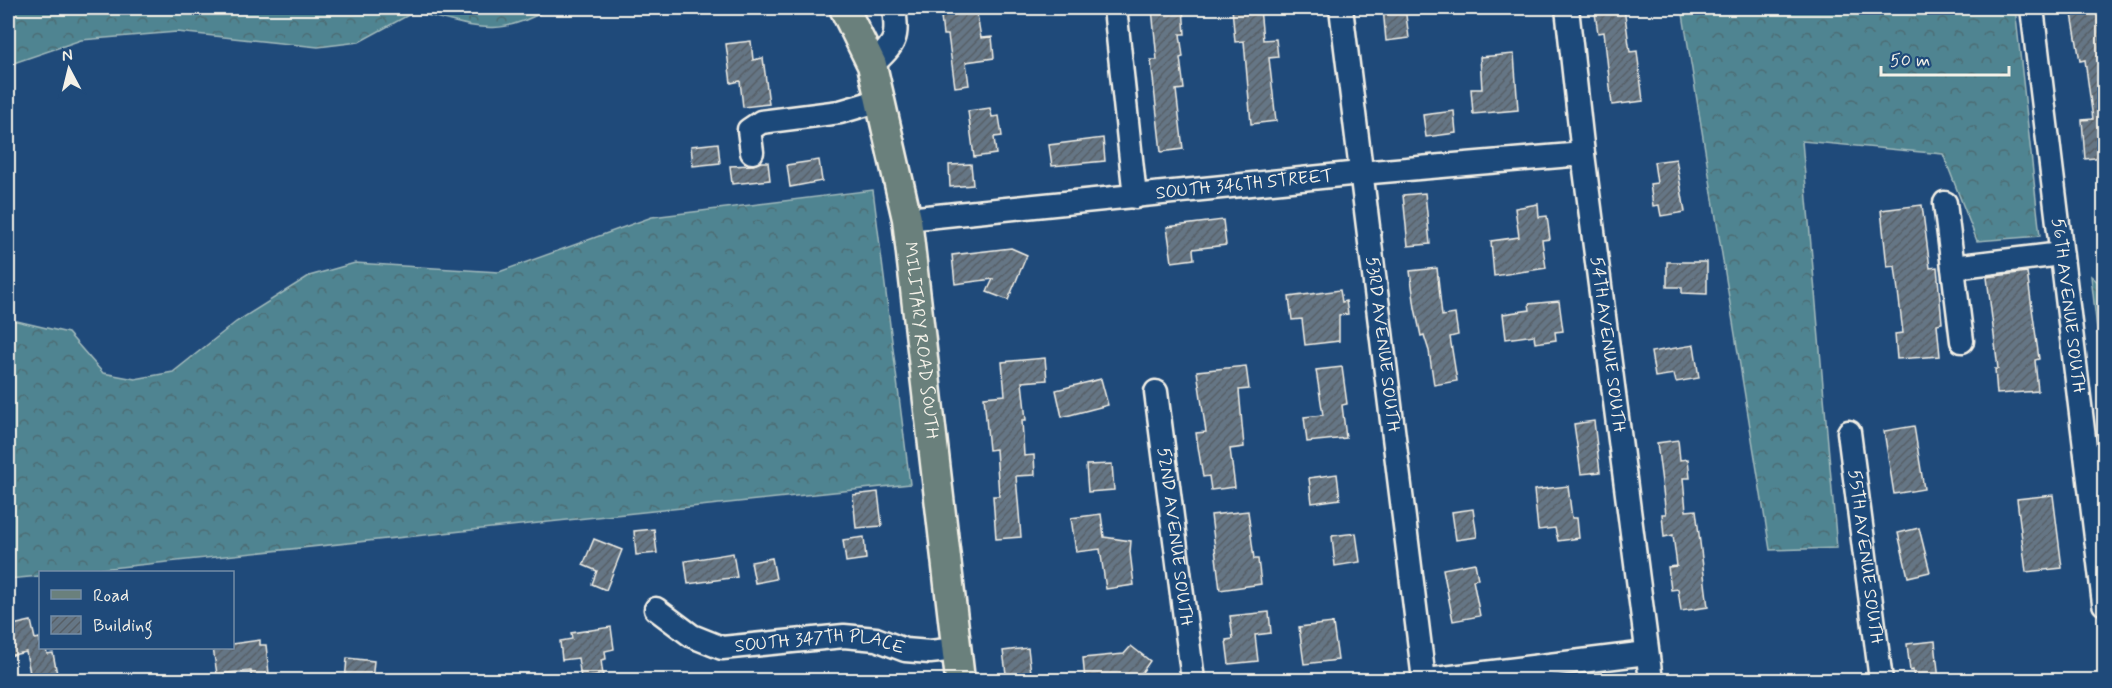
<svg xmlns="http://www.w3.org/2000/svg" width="2112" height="688" font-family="Mynerve,sans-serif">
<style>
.forest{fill:url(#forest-crowns);stroke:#a2babc;stroke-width:1.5}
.building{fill:url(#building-hatch);stroke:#f4f1e8;stroke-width:1.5}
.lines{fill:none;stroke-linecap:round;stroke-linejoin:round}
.minor-casing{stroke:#f4f1e8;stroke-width:27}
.major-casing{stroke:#f4f1e8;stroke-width:33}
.minor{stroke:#1f4a7a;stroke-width:22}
.major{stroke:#6a807c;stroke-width:28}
.labels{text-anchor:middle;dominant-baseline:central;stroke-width:6;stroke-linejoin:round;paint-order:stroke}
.street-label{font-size:18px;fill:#f4f1e8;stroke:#1f4a7a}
</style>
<defs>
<pattern id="forest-crowns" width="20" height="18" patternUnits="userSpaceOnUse" patternTransform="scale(1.5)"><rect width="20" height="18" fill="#4f8491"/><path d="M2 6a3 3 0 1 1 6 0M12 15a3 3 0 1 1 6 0" fill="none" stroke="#4d6c73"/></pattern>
<pattern id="building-hatch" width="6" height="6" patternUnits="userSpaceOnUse" patternTransform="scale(1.5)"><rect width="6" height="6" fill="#657685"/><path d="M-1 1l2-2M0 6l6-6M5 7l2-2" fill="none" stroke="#575f66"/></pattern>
</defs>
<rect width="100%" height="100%" fill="#1f4a7a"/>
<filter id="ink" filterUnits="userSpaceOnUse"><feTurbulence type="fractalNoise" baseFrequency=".0167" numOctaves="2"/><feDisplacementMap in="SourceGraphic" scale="12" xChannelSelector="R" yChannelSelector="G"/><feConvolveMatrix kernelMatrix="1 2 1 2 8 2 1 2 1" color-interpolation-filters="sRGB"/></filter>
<g filter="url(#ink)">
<g class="forest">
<path d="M8,8H550C494,41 473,25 414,12L359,42L318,47L177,32L81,40L8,65Z"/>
<path d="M1682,8H2015L2040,236L1977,241L1943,154L1802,141L1837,548L1770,550Z"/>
<path d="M873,190L910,484L72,572H40V576L8,579V319L68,333L103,373L135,379L173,372L236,322L309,276L355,263L499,272L652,217Z"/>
<path d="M2091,276L2104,287V391Z"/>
</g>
<g class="building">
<path d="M950,8H976L981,38L992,37L994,58L966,62L969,85L955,87L948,35H943L941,16L951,14Z"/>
<path d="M1152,8H1183L1185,34H1180L1183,57L1180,58L1184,89L1176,90L1183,149L1161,152L1151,60H1157Z"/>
<path d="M1232,8H1260L1263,40L1276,39L1278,57L1269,58L1276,121L1251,124L1244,41L1235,42Z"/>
<path d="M1383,8H1405L1409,38L1386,41Z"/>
<path d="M1602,8H1624L1630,52L1637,51L1643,101L1612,105L1604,32L1598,33L1595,13L1602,12Z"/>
<path d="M2071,8H2104V157L2085,159L2082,120L2093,119L2085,60L2080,61Z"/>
<path d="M751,41L753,60L763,58L769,104L743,107L740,81L731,83L726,44Z"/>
<path d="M1514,54L1518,110L1473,114L1471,89H1482L1480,57Z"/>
<path d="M990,108L992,117L999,116L1002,136L994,137L996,154L974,157L968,111Z"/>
<path d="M1454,111L1456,133L1426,137L1423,115Z"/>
<path d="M1103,138L1105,161L1052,166L1049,145Z"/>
<path d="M718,143L720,163L693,166L691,146Z"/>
<path d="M1676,159L1685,212L1661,216L1659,205L1653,206L1650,184L1657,183L1654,162Z"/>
<path d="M819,160L822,181L790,187L787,165Z"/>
<path d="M761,162H768L770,180L732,184L730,166L753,165Z"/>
<path d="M971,164L973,185L950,187L949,165Z"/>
<path d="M1425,193L1430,244L1408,246L1403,195Z"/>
<path d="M1538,204L1539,217L1547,216L1550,239L1542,240L1546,268L1494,276L1491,241L1519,237L1515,208Z"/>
<path d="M1922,205L1930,268L1937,267L1942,323L1937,324L1940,356L1897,359L1895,334L1903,333L1895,266L1887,267L1881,210Z"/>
<path d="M1223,220L1226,245L1193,249L1194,259L1172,262L1167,227Z"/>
<path d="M1011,248L1027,255L1008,300L987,292L993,279L955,284L952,255Z"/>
<path d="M1667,262H1707V294L1682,293V287H1667Z"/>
<path d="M1437,268L1442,316L1455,314L1458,335L1450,337L1457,381L1434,385L1429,351L1424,335L1421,336L1415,308L1410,271Z"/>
<path d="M2027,272L2039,359L2035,360L2038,391L1997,394L1995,369H1998L1987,277Z"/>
<path d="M1340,290L1342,302L1346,301L1348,314L1339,315V341L1305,345L1302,319L1292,320L1289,297Z"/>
<path d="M1559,301L1563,331L1555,332L1556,340L1535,343L1534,335L1506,339L1503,314L1530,310L1529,304Z"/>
<path d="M1694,345L1699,378L1676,382L1674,374L1655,377L1651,352Z"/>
<path d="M1045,358L1047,380L1022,382L1026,420H1022L1024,456L1034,455L1035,475L1016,476L1021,537L996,539L993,496H999L996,449L989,450L984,397L1005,395L1002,362Z"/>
<path d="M1246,366L1249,389L1239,390L1244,447L1230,449L1235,487L1211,490L1209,476L1203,477L1199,453L1196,433L1206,432L1197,371Z"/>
<path d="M1342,367L1347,404L1342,405L1346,438L1307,442L1304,417L1323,415L1316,370Z"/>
<path d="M1101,379L1108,405L1062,417L1056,390Z"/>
<path d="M1594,421L1600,472L1581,474L1574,424Z"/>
<path d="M1914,426L1924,489L1894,494L1884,431Z"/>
<path d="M1678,440L1680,460L1688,459L1690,478H1683L1686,511L1696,510L1708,607L1681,611L1678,589L1671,590L1668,567L1677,566L1673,535L1664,537L1662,514H1666L1657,443Z"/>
<path d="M1112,464L1114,490L1088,492L1086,465Z"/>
<path d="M1337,474L1340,499L1312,503L1309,478Z"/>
<path d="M1568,486L1572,518H1577L1579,538L1558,541L1555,528L1538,530L1534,490Z"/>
<path d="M878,492L882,526L856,528L853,495Z"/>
<path d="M2053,495L2062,568L2026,572L2017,499Z"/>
<path d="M1473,509L1477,537L1456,540L1452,512Z"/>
<path d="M1248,511L1254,559H1258L1261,584L1220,590L1211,515Z"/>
<path d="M1101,514L1104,537L1131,541L1130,552L1134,585L1106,589L1100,549L1076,552L1071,518Z"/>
<path d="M1919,528L1930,572L1908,577L1898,533Z"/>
<path d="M654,529L657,553L636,555L634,531Z"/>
<path d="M1356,533L1360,562L1335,566L1332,536Z"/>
<path d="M864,537L866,559L846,562L843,540Z"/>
<path d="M594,539L622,550L606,590L592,584L597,571L583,565Z"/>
<path d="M733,553L737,577L688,584L685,561Z"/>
<path d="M772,558L776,579L755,583L751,562Z"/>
<path d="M1475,563L1478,579L1473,580L1480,616L1453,621L1443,569Z"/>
<path d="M1269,612L1271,633L1255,635L1258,661L1229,664L1226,640L1233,639L1230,616Z"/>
<path d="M31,621L35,639L40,638V648H46L47,654L53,653L57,674L31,679L26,652L8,656V626Z"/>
<path d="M1333,623L1338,660L1304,664L1299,627Z"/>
<path d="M611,627L614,649L605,651L606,659L601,660L603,675L581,678L578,658L562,660L560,641L572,639L571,633Z"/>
<path d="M260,640V645H266L269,674L251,676V671L217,674L213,648H232V644Z"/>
<path d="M1935,641L1939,681H1914L1913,670L1910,671L1907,644Z"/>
<path d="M1131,646L1150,661L1136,681H1085L1083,658L1124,654Z"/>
<path d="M1028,648L1032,681H1007L1003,651Z"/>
<path d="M347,658L374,661L372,681H345Z"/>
</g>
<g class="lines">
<g class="minor-casing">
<g id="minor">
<path d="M1115,8L1135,197"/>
<path id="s1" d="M1341,8L1424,680"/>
<path id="s2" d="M1567,8L1583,154L1651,680"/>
<path id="s3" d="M2032,8L2104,604"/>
<path d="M872,65C896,43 898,39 894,8"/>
<path d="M752,152L749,130L761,122L840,112L881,100"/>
<path d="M1945,203L1962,341"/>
<path id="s4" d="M907,219L1360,173L1583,154"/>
<path d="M1953,267L2061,254"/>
<path id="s5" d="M1156,392L1193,680"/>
<path id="s6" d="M1849,432L1881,680"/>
<path id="s7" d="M656,609L692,636L722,648L844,636L876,639L905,650L930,652L956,649"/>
<path d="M1427,680L1647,653"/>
</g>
</g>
<g class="major-casing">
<g id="major">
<path id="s8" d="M844,8L872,65L907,219L960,680"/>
</g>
</g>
<use href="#minor" class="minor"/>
<use href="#major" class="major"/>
</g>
</g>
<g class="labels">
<g class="street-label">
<text stroke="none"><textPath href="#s4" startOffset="339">SOUTH 346TH STREET</textPath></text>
<text stroke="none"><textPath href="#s3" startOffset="300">56TH AVENUE SOUTH</textPath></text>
<text stroke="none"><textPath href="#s8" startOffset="344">MILITARY ROAD SOUTH</textPath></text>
<text stroke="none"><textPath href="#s1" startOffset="339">53RD AVENUE SOUTH</textPath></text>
<text stroke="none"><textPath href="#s2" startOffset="339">54TH AVENUE SOUTH</textPath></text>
<text stroke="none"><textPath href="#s5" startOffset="146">52ND AVENUE SOUTH</textPath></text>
<text stroke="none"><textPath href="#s6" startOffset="126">55TH AVENUE SOUTH</textPath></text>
<text stroke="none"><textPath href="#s7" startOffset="176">SOUTH 347TH PLACE</textPath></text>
</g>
</g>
<rect width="2112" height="688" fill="none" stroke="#1f4a7a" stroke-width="30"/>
<rect x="15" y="15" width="2082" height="658" fill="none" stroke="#f4f1e8" stroke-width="2" filter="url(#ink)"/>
<rect x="39" y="571" width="195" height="78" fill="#1f4a7a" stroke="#748da6" stroke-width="1.5"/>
<rect x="51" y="590" width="30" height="9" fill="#6a807c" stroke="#748da6" stroke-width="1.5"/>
<text x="93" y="601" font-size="18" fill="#f4f1e8">Road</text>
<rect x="51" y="616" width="30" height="18" fill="url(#building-hatch)" stroke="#748da6" stroke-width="1.5"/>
<text x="93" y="631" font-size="18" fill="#f4f1e8">Building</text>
<g transform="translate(69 69) rotate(353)" stroke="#1f4a7a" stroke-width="4.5" paint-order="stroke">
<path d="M0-4.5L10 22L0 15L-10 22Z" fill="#f4f1e8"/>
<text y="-9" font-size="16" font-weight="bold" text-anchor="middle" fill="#f4f1e8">N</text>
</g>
<path d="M1881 66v9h128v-9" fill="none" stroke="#f4f1e8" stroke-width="3"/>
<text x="1890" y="66" font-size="18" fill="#f4f1e8" stroke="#1f4a7a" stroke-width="4.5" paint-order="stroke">50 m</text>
</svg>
